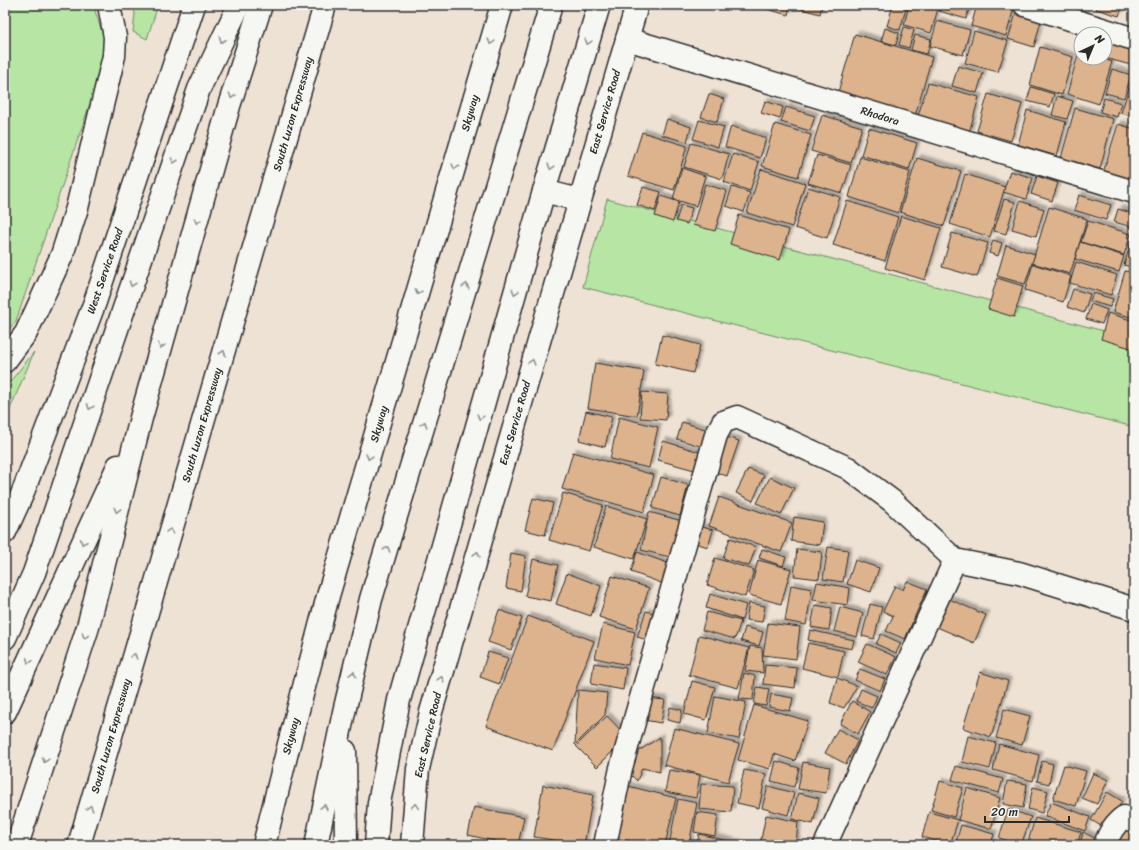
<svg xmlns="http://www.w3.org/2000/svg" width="1139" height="850" font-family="Sriracha,sans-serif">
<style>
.green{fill:#b6e5a4;stroke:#708868}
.building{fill:#ddb38d;stroke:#2b2b2b;filter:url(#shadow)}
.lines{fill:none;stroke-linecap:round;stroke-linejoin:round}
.minor-casing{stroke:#2b2b2b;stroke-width:25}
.major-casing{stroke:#2b2b2b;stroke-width:25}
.highway-casing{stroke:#2b2b2b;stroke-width:25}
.minor{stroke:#f6f6f2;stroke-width:22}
.major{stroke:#f6f6f2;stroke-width:22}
.highway{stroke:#f6f6f2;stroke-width:22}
.oneway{stroke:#90908e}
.labels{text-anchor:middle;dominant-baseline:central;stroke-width:4;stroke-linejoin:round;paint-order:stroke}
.street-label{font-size:11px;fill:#2b2b2b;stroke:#f6f6f2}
</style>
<defs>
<filter id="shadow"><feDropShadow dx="3.5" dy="-3.5" stdDeviation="1" flood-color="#0004"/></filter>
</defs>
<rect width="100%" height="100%" fill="#eee2d4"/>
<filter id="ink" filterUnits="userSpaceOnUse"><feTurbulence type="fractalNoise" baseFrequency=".025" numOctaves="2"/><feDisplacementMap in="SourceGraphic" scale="8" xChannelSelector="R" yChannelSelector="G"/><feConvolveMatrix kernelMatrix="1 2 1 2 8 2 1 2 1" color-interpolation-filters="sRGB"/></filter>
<g filter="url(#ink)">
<g class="green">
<path d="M5,5H93L105,41L97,83L16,321L5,334Z"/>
<path d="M133,5H158L147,39L133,32L135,14Z"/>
<path d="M607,199L1134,339V427L583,287Z"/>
<path d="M34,352L5,421V388Z"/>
</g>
<g class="building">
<path d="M764,5H790L788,15L763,8Z"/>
<path d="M795,5H822L820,14L794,7Z"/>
<path d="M893,5H907L900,30L887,26Z"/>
<path d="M909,5H939L931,33L904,25Z"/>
<path d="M941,5H970L966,19L939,11Z"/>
<path d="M977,5H1005L1014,8L1006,36L971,26Z"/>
<path d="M1097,5H1123L1119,16L1096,9Z"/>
<path d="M1017,10L1042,17L1034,47L1008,39Z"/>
<path d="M937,21L970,30L963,55L930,46Z"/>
<path d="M904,27L914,30L909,48L899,45Z"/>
<path d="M885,28L899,33L896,45L881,41Z"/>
<path d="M974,31L1008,41L998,72L965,63Z"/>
<path d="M855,34L932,57L913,123L836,99Z"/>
<path d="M915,35L931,39L927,54L911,50Z"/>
<path d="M1105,40L1134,49V66L1105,58Z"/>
<path d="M1040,47L1073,57L1062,95L1030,85Z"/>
<path d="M1079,51L1081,52V58H1101L1112,62L1099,104L1067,94Z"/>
<path d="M958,66L983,73L977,93L952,86Z"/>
<path d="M1112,69L1131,75L1124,98L1105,93Z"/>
<path d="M1134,72V117L1121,113Z"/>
<path d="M928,83L979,97L969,133L917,119Z"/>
<path d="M1031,87L1054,94L1050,107L1027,101Z"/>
<path d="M709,94L724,99L717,122L701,117Z"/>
<path d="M988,94L1022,104L1011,141L977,131Z"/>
<path d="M1057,96L1073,101L1067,119L1052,115Z"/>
<path d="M1104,98L1121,103L1117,117L1100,112Z"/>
<path d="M765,101L783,107L780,119L761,113Z"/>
<path d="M786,107L815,116L810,131L781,122Z"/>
<path d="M1075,108L1113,119L1100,169L1061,158Z"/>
<path d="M1027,110L1066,122L1057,156L1018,145Z"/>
<path d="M822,115L862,127L851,163L811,151Z"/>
<path d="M667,119L691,127L687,142L662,135Z"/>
<path d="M699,120L724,127L718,147L693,139Z"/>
<path d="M775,124L811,135L798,177L762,166Z"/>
<path d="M1118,124L1134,129V169L1130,184L1102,176Z"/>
<path d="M731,126L766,138L760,158L725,147Z"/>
<path d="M869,128L917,143L909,170L861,155Z"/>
<path d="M642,132L687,146L674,190L628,176Z"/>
<path d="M691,143L729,154L722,179L684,167Z"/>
<path d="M733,154L759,162L750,191L724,182Z"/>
<path d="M817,155L851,165L842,193L808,183Z"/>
<path d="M860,157L910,172L898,213L849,197Z"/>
<path d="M917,158L961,171L944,226L900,212Z"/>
<path d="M682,168L705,176L696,206L673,199Z"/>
<path d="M761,169L805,183L792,227L747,213Z"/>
<path d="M1010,171L1033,178L1026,199L1003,192Z"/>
<path d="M965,174L1005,187L990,237L950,224Z"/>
<path d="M1037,176L1058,183L1052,201L1031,194Z"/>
<path d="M705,184L727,191L715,231L693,225Z"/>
<path d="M643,187L661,192L655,211L637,205Z"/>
<path d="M732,187L750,193L744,212L726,206Z"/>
<path d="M808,187L840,197L827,238L795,228Z"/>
<path d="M1079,195L1111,205L1106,220L1074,210Z"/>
<path d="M661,196L679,202L673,222L655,216Z"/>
<path d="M1004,199L1015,202L1006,234L994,231Z"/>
<path d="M847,201L898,217L885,261L833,245Z"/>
<path d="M1020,201L1044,209L1036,236L1012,229Z"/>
<path d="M681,205L692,208L687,224L676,221Z"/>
<path d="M1049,207L1087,219L1070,274L1032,263Z"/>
<path d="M1118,209L1134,214V221L1132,227L1114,222Z"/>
<path d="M739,215L789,230L780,260L730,244Z"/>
<path d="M901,216L941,228L925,280L885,268Z"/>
<path d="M1088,221L1131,234L1124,255L1081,242Z"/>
<path d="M952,233L988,243L977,277L942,267Z"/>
<path d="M1134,233V268L1124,265Z"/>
<path d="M993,240L1002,243L998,256L989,253Z"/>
<path d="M1080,242L1124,256L1119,272L1075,259Z"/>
<path d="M1006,245L1035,254L1025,284L997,276Z"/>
<path d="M1076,262L1117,275L1111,295L1070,283Z"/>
<path d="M1033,264L1071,276L1063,302L1025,290Z"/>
<path d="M1125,271L1134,273V318L1113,312Z"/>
<path d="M997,278L1023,286L1014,317L988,309Z"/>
<path d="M1073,289L1090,294L1084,313L1067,307Z"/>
<path d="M1093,293L1113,299L1110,307L1090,301Z"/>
<path d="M1091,304L1107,310L1102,324L1086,319Z"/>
<path d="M1108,313L1134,321V349L1101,339Z"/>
<path d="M662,335L700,345L693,373L655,364Z"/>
<path d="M595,363L644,371L637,416L588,408Z"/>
<path d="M642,392L668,394L666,420L640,418Z"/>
<path d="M586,411L612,417L605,447L579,440Z"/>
<path d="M619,417L658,427L649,468L610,459Z"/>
<path d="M682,422L708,430L703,447L677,439Z"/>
<path d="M723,436L739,441L727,476L712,471Z"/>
<path d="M663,441L703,453L698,471L658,460Z"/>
<path d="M573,452L654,475L644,512L562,489Z"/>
<path d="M748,469L764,475L753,501L736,493Z"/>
<path d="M661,477L688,485L680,516L652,508Z"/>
<path d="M770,477L794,488L781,515L757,503Z"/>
<path d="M563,493L603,505L589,551L549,540Z"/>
<path d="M719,497L792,523L781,552L709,526Z"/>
<path d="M533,498L553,503L545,535L525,530Z"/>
<path d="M606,506L647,519L634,559L594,547Z"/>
<path d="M649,512L686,522L678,559L641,550Z"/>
<path d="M794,517L823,522L820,545L791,541Z"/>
<path d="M699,526L713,530L708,547L695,543Z"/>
<path d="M730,538L756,547L749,566L723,558Z"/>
<path d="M828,547L848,550L843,582L823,579Z"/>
<path d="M762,549L786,557L783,566L759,558Z"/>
<path d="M797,549L822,552L819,579L794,576Z"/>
<path d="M637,552L670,564L664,584L631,572Z"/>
<path d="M511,553L526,556L521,591L506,588Z"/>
<path d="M715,558L754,570L745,597L707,585Z"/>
<path d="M533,559L558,565L551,601L525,596Z"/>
<path d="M758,560L791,569L781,604L749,595Z"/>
<path d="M855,560L879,568L871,592L847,584Z"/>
<path d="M567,573L601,586L591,616L556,604Z"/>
<path d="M612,576L649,588L636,629L599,617Z"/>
<path d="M907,581L927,589L905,639L886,631L893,616L883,611L895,586L903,590Z"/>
<path d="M817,582L850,588L848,605L813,600Z"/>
<path d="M791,585L812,589L806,625L785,621Z"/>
<path d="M710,594L746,605L742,620L706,608Z"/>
<path d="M949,599L986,615L974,643L937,627Z"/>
<path d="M749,603L765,606L762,622L746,620Z"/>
<path d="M870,604L882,607L874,639L862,636Z"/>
<path d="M815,605L832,608L829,630L811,627Z"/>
<path d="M840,607L863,613L857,637L834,631Z"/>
<path d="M499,610L522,618L511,650L488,642Z"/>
<path d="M646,611L659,615L651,641L637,637Z"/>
<path d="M707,612L741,621L735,639L702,630Z"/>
<path d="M528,616L594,641L553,751L486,726Z"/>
<path d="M768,623L800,627L796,659L763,655Z"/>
<path d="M603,624L635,632L628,665L595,658Z"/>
<path d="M745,627L763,632L759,646L741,641Z"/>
<path d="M810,630L854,640L852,649L808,640Z"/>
<path d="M881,634L901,643L896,653L876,644Z"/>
<path d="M699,635L749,648L738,688L689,675Z"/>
<path d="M808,643L844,651L838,677L802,668Z"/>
<path d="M867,644L896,657L887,675L858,662Z"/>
<path d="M750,646L762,648L763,673L745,671Z"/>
<path d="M488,652L508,658L499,684L480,677Z"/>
<path d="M594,663L626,668L623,690L591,684Z"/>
<path d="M765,665L797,668L795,688L763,684Z"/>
<path d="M860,669L885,679L880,691L855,680Z"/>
<path d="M980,672L1008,681L991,737L963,728Z"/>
<path d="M744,673L755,676L753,700L739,699Z"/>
<path d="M837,678L857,686L844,708L830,703Z"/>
<path d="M692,681L715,687L706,720L684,714Z"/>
<path d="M757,687L769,689L766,706L754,704Z"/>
<path d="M861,689L877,696L872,708L856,701Z"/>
<path d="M578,690L607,693L605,715L575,745Z"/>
<path d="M771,694L793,698L790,711L769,707Z"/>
<path d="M715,696L746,702L739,739L708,733Z"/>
<path d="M647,698L665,700L661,723L644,720Z"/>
<path d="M852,701L870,712L858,734L840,724Z"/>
<path d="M754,705L808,721L795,761L774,754L770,769L738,760Z"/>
<path d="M670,707L682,710L680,723L667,720Z"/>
<path d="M1004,709L1030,716L1022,745L996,738Z"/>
<path d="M607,716L627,737L597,767L576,746Z"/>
<path d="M674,728L739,744L728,782L664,765Z"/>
<path d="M838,729L858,740L846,764L825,753Z"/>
<path d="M968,736L996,743L990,769L962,762Z"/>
<path d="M660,737V772L642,768L637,781L625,769V760Z"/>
<path d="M999,744L1039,755L1033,781L993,770Z"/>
<path d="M776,761L799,768L794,787L771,781Z"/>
<path d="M1042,761L1053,764L1049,784L1037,781Z"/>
<path d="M803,762L830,767L826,793L798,789Z"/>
<path d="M1064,765L1086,771L1076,806L1053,799Z"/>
<path d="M956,766L1003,779L999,793L952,780Z"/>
<path d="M669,770L700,775L696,798L665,792Z"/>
<path d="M744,770L766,774L759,808L737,803Z"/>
<path d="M1093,773L1108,780L1097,804L1082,798Z"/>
<path d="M940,781L963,788L954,817L931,810Z"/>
<path d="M1007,781L1027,784L1023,808L1003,804Z"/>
<path d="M701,784L733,786L731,812L699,809Z"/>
<path d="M543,785L593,795L584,845L534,837Z"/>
<path d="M624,785L676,798L665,845H646L612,837Z"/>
<path d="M768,786L794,793L788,815L762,808Z"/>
<path d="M1033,787L1048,791L1042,813L1028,809Z"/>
<path d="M967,788L1000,798L991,829L958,820Z"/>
<path d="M1107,792L1122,801L1106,829L1091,820Z"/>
<path d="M798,793L819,798L813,824L792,819Z"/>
<path d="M678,799L697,803L689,845H669Z"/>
<path d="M1051,802L1090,817L1085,831L1045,816Z"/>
<path d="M474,807L524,817L518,845H512L468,835Z"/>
<path d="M1008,809L1031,817L1021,845L999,838Z"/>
<path d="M697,812L718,815L715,836L694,832Z"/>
<path d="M929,812L958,820L950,845L922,837Z"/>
<path d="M766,815L798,822L796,845L760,844Z"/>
<path d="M1035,818L1081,832L1077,845H1027Z"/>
<path d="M961,825L994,834L991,845H955Z"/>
<path d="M1123,828L1134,834V845H1118Z"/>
<path d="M1083,832L1100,841L1099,845H1080Z"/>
<path d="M699,834L745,845H697Z"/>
</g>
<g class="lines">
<g class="minor-casing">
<g id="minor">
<path d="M1025,5L1134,39"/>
<path d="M627,39L1134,192"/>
<path d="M5,361L26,333L62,255L77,208L114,56L115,37L109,5"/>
<path d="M605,845L621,768L716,435L723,422L737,417L848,468L892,501L955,560L1019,573L1134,609"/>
<path d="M825,845L955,560"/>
<path d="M1105,845C1109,833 1114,824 1124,817L1134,821"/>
</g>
</g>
<g class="major-casing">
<g id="major">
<path d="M544,191L579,200"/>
<path d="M5,532L21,497L95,302L194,5"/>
<path d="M376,845L379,803L399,700L544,191L599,5"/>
<path d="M412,845L418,769L431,712L637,5"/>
</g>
</g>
<g class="highway-casing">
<g id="highway">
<path d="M5,638L34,573L147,241L199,89L239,5"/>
<path d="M5,712L118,466"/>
<path d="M345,751L346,845"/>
<path d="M17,845L88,627L141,418L229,106L261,5"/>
<path d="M79,845L325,5"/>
<path d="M264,845L289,744L328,596L502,5"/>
<path d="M316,845L344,712L371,599L551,5"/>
</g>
</g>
<use href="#minor" class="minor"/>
<use href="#major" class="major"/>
<use href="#highway" class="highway"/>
</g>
<defs><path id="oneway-chevron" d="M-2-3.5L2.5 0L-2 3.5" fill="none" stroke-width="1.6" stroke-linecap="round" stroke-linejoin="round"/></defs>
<g class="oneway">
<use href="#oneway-chevron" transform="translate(222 40) rotate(115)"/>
<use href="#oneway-chevron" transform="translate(491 42) rotate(106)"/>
<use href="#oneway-chevron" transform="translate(588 42) rotate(106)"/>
<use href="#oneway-chevron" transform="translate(232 96) rotate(108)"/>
<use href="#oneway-chevron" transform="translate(174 161) rotate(109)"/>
<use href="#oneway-chevron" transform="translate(455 167) rotate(106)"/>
<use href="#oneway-chevron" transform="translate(551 167) rotate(106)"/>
<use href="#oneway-chevron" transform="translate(197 221) rotate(106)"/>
<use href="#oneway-chevron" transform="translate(132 284) rotate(109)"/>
<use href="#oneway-chevron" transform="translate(466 286) rotate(-73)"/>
<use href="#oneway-chevron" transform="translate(418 292) rotate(106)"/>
<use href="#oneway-chevron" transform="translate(515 292) rotate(106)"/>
<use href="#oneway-chevron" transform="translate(161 346) rotate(106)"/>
<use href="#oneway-chevron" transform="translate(223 353) rotate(-74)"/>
<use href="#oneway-chevron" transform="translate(532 362) rotate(-74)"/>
<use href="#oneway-chevron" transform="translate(90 407) rotate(109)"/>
<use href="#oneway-chevron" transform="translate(480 417) rotate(106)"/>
<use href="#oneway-chevron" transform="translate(424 424) rotate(-73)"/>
<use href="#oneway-chevron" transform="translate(369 457) rotate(106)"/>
<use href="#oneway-chevron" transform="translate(117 510) rotate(104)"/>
<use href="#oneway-chevron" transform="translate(170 531) rotate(-74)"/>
<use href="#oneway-chevron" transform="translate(83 542) rotate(115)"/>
<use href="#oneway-chevron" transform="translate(387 549) rotate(-73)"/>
<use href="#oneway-chevron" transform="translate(477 554) rotate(-74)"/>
<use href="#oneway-chevron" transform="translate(85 636) rotate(108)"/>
<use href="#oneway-chevron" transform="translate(134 656) rotate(-74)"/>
<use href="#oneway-chevron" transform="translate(29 661) rotate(115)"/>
<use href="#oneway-chevron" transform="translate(353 674) rotate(-77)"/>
<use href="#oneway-chevron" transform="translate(441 679) rotate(-74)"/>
<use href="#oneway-chevron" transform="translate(45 760) rotate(108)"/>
<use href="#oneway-chevron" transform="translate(415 806) rotate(-85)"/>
<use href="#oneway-chevron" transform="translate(324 807) rotate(-78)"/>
<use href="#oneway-chevron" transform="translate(90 808) rotate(-74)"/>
</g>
</g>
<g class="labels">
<g class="street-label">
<text transform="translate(605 112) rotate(-74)">East Service Road</text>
<text transform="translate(470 113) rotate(-74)">Skyway</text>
<text transform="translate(293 114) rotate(-74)">South Luzon Expressway</text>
<text transform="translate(880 116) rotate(17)">Rhodora</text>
<text transform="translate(105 271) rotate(-71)">West Service Road</text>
<text transform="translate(515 423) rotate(-74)">East Service Road</text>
<text transform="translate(379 424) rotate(-74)">Skyway</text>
<text transform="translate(202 425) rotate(-74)">South Luzon Expressway</text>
<text transform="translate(428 735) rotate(-77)">East Service Road</text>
<text transform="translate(111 736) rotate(-74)">South Luzon Expressway</text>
<text transform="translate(291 736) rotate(-75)">Skyway</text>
</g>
</g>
<rect width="1139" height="850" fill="none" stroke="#f6f6f2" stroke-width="20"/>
<rect x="10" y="10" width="1119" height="830" fill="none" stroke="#2b2b2b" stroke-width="1.5" filter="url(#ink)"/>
<g transform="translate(1093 46) rotate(44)"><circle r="19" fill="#f6f6f2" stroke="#a5a5a2"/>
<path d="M0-3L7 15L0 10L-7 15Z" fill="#2b2b2b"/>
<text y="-6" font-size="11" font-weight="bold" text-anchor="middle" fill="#2b2b2b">N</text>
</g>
<path d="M985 816v6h84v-6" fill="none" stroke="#2b2b2b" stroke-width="2"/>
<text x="991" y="816" font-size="12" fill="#2b2b2b" stroke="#f6f6f2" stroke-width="3" paint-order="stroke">20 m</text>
</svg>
